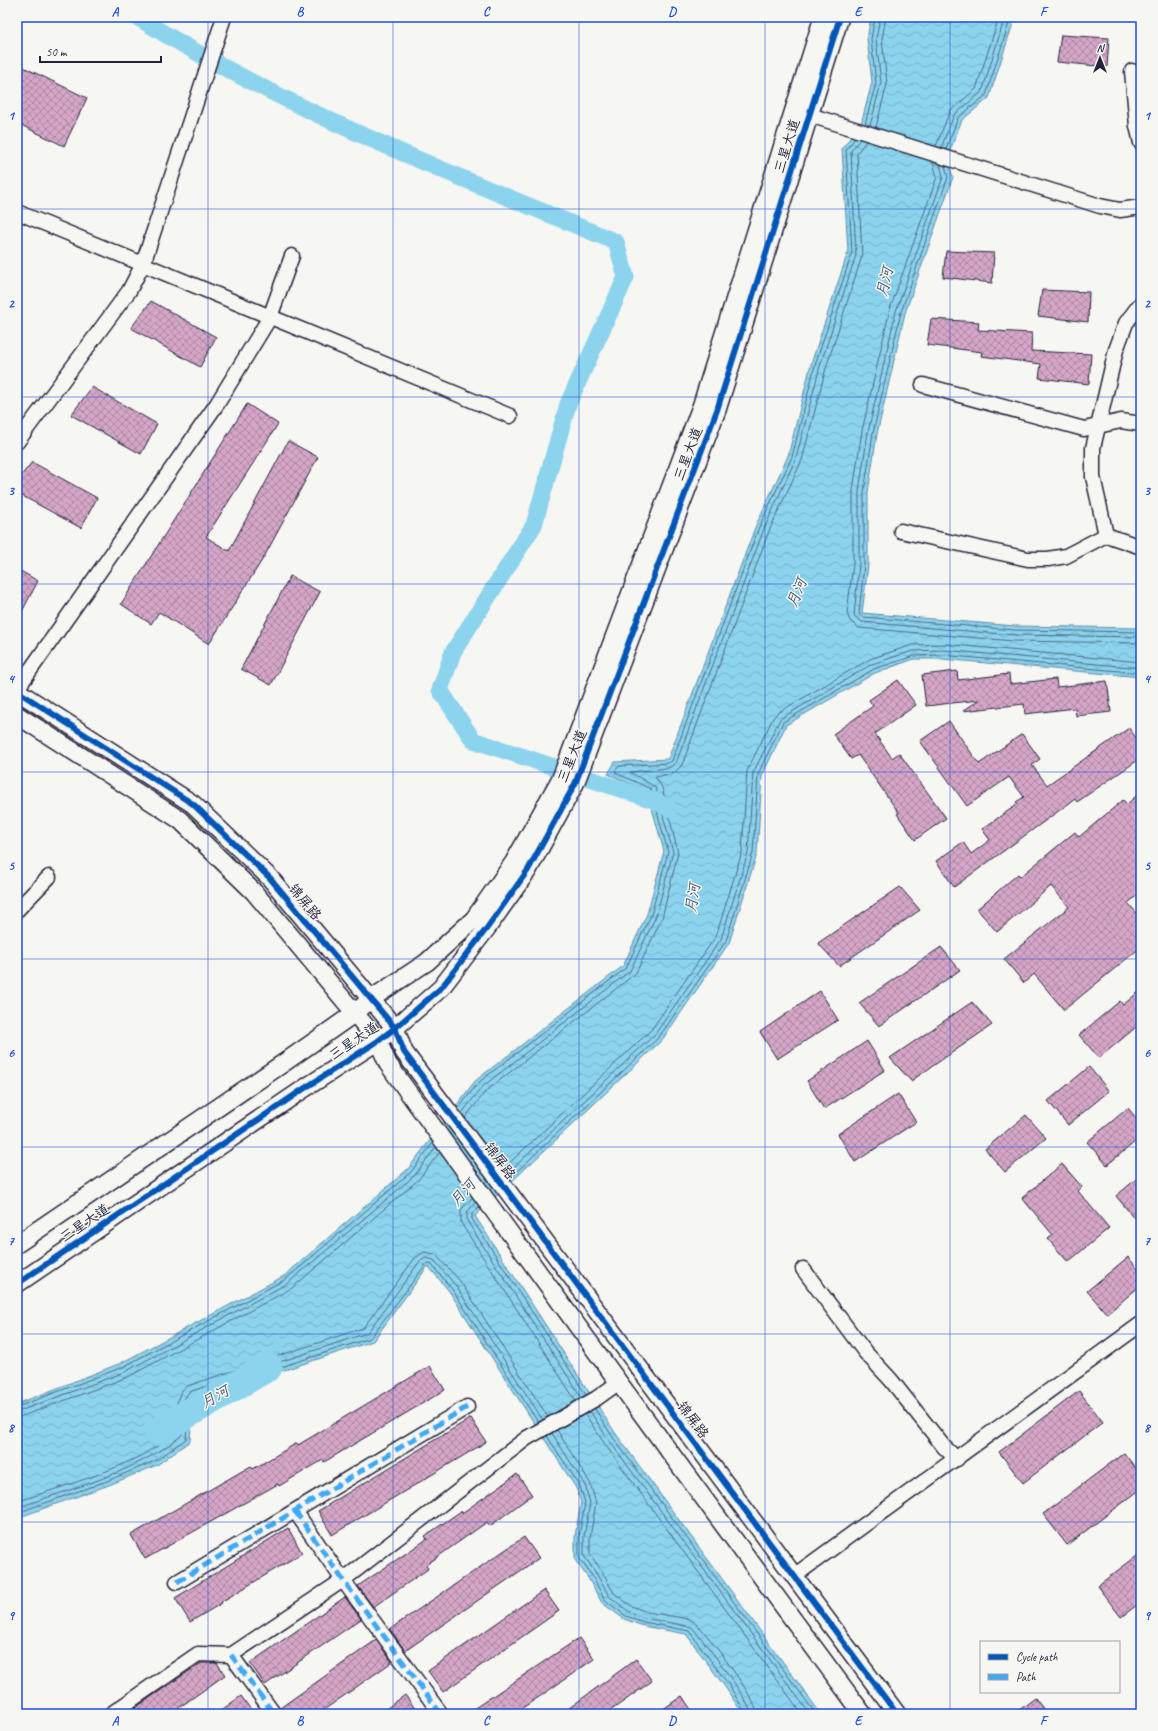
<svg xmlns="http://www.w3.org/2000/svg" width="1158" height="1731" font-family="Caveat,'LXGW WenKai TC',sans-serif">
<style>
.water{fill:url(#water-waves);stroke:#628ca6}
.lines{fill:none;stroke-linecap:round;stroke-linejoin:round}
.shore{stroke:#4c6983;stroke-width:1}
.canal{stroke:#8cd3ee;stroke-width:17}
.river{stroke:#8cd3ee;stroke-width:29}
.building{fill:url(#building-cross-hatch);stroke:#22223b}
.minor-casing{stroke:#22223b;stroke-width:17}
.tertiary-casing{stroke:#22223b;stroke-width:20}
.minor{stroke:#f6f6f2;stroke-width:14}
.tertiary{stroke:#f6f6f2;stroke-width:17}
.quiet{stroke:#3fa9f5;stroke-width:5;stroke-dasharray:10 5;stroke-linecap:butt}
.cycleway-casing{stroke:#f6f6f2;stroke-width:8}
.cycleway{stroke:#0057b8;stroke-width:6}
.grid{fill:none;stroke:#1d4ed8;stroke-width:1;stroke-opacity:0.55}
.labels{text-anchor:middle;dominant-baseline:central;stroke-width:3;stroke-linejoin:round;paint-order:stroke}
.street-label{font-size:14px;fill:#22223b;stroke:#f6f6f2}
.water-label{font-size:15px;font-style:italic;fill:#425771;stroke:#f6f6f2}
.neatline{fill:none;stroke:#1d4ed8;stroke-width:1.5}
.grid-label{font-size:13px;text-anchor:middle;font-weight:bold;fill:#1d4ed8}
</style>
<defs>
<pattern id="water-waves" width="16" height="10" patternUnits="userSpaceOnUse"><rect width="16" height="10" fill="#8cd3ee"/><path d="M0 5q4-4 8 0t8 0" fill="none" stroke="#78b5cd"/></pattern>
<pattern id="building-cross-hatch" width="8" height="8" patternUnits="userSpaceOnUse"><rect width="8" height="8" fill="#d5a6c7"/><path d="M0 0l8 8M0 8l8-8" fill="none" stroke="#ac87a3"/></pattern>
</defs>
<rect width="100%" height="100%" fill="#f6f6f2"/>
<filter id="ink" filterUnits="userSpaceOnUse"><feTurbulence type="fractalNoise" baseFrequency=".025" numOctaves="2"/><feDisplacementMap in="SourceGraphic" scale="8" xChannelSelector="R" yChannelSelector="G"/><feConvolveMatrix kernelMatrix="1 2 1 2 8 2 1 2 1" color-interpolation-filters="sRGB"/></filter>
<g filter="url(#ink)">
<path class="water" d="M871,17H1015L989,98L962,120L947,158L953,177L905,313L877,434L868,492V565L862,613L1015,626L1141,628V677L942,659H914L875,673L786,725L762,776L757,854L729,943L662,1040L475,1216L616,1434L821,1714H743L725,1687L686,1634L643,1626L624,1619L602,1603L588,1578L575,1560V1536L581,1502L576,1488L449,1291L428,1266L373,1341L193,1400L190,1441L157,1465L109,1485L17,1518V1404L121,1363L284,1276L408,1169L475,1081L623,966L647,914L664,851L647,791L608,774L615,762L668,759L756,525L788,456L811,364L848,252L842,148L861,124L872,82L867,39Z"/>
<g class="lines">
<g class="shore">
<path d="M865,124L876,83L871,39L875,17"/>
<path d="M870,126L881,83L876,39L880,17"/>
<path d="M876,127L887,84L882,39L886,17"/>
<path d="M936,146L950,111L976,89L999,17"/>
<path d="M941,148L954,115L982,92L1005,17"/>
<path d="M946,149L958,118L986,95L1011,17"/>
<path d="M933,162L937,177L890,309L862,431L853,490V564L847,613L850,621L859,628L1014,641L1141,643"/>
<path d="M940,164L943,177L896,311L868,432L859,491V564L854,616L862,622L1014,635L1141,637"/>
<path d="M945,166L948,177L901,312L873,433L864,492V564L859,614L863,617L1014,630L1141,632"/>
<path d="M458,1109L478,1083L626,968L651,915L668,852L651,789L616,773L615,771L619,766L668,763L672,761L759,527L792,457L815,365L852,253L846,150L855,138"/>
<path d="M462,1113L482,1087L630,971L656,916L673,852L655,787L630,772L669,768L676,763L764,529L796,458L820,366L856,255L851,151L860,139"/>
<path d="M465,1118L486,1091L636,973L662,918L678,853L662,787L655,777L674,773L682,765L769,531L802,460L826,368L862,256L857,153L866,141"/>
<path d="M503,1169L651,1030L716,936L742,852L747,771L773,718L777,713L870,659L912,645L943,644L1141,662"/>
<path d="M507,1174L655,1034L721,939L748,853L753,773L780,719L872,664L913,651L943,650L1141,668"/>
<path d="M510,1178L659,1037L726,941L753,853L758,774L783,722L874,669L914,656L942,655L1141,673"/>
<path d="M472,1198L461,1210V1223L576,1401"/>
<path d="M476,1202L467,1212V1221L582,1398"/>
<path d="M479,1207L472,1214V1219L586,1395"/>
<path d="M17,1407L123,1367L286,1279L411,1172L433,1143"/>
<path d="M595,1409L612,1436L816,1714"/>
<path d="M590,1411L608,1439L810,1714"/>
<path d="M17,1412L125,1372L288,1283L414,1176L436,1147"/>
<path d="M585,1414L604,1443L802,1714"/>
<path d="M17,1418L128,1377L292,1288L418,1180L440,1152"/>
<path d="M557,1430L590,1483L596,1503L590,1537V1554L601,1570L614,1593L631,1606L647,1612L689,1619L696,1623C708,1635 757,1699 757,1714"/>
<path d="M552,1433L585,1485L590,1503L584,1537V1556L596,1573L609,1596L628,1611L645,1618L692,1627C703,1640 750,1700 751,1714"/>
<path d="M547,1436L580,1486L585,1503L579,1536V1558L592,1576L605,1600L626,1616L644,1622L689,1631L729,1685L746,1714"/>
<path d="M17,1502C70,1483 131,1469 175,1433C177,1418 173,1395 187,1386L363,1328L415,1258L424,1252L435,1254L460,1281L548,1417"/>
<path d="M17,1508C72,1488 135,1473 181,1436L184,1399L189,1392L367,1333L420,1261L426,1258L434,1260L456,1286L543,1420"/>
<path d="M17,1513L107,1481L155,1461L186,1439L189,1400L192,1396L370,1338L427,1263L431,1264L452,1289L538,1422"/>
</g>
<path class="canal" d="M137,17C287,111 453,174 616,242L626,277L568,404L534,525L453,652L440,690L473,740L656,801L669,809"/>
<path class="river" d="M158,1431L268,1367"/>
</g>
<g class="building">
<path d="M1061,35L1109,38L1107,67L1057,62Z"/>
<path d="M17,64L87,98L64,146L17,123Z"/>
<path d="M946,251L994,253L992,283L943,277Z"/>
<path d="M1042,290L1089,292L1088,322L1038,316Z"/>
<path d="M151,301L216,337L200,367L131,328Z"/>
<path d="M931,319L979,322L978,330L1032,333L1031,351L1091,354L1089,384L1039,378L1041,364L981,356L982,352L927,345Z"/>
<path d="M92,387L157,424L141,454L71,415Z"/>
<path d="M247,404L278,424L206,537L229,551L288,441L318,457L264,557L209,644L159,612L151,624L121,604Z"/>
<path d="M32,462L97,498L81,528L17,493V481Z"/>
<path d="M17,569L38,581L17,621Z"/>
<path d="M290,576L320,592L271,685L241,669Z"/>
<path d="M957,671L958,680L1009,674L1010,684L1056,679L1057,687L1107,681L1111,712L1076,716L1075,708L1025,714L1024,704L963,711L979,700L926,706L922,675Z"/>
<path d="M898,680L916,705L875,734L892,758L899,753L946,818L915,840L897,814L899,813L858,755L851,759L833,734L873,706L869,700Z"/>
<path d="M949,721L979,764L1022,734L1040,759L1032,765L1047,785L1129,728L1141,745V758L1077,802L1075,799L954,887L936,861L963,842L971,854L990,840L982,829L1018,804L1016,802L1024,797L1009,777L967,806L920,741Z"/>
<path d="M1141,792V892L1128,903L1141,918V947L1064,1010L1034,974L1024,983L1004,959L1069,907L1051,886L997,932L977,909L1018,874L1020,877L1075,832L1079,837L1123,800L1127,804Z"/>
<path d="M900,887L920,910L839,966L818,943Z"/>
<path d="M941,947L960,970L879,1026L859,1003Z"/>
<path d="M1141,990V1023L1099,1058L1079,1035L1120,1001L1123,1005Z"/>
<path d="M820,991L838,1020L777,1059L760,1032Z"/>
<path d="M972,1002L992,1025L911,1081L890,1058Z"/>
<path d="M867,1041L885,1070L824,1109L807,1081Z"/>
<path d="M1089,1067L1109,1091L1068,1125L1048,1101Z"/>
<path d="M898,1094L916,1122L855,1162L838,1134Z"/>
<path d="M1128,1108L1141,1124V1137L1107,1165L1087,1142Z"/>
<path d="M1026,1115L1046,1138L1005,1172L985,1149Z"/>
<path d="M1062,1164L1082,1187L1078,1191L1109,1228L1068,1262L1048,1239L1053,1235L1022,1198Z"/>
<path d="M1141,1175V1226L1116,1196Z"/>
<path d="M1128,1257L1141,1273V1285L1107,1314L1087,1291Z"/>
<path d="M430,1366L445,1390L324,1462L323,1460L279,1486L278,1484L145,1559L131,1535L251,1466L253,1469L297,1443L298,1445Z"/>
<path d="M1079,1391L1103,1422L1023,1483L999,1452Z"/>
<path d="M471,1418L486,1442L332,1535L318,1511Z"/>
<path d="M1124,1453L1141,1475V1489L1067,1545L1043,1514Z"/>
<path d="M517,1474L532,1495L490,1526L487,1522L426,1565L428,1569L373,1607L358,1586L427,1539L425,1536L461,1511L462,1513Z"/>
<path d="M288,1528L302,1553L221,1602L222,1603L190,1622L175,1598Z"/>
<path d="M524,1537L539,1558L405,1651L390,1629Z"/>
<path d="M1141,1553V1602L1121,1617L1097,1586Z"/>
<path d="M544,1590L559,1611L443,1692L428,1671Z"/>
<path d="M345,1597L361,1619L265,1685L250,1663Z"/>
<path d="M579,1638L594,1659L539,1697L513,1714H466Z"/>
<path d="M376,1640L392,1662L318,1714H282L280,1708Z"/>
<path d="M636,1659L652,1681L606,1714H561Z"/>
<path d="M201,1663H217L225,1675L170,1714H126Z"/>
<path d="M405,1695L419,1714H379Z"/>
<path d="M241,1696L254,1714H216Z"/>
<path d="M682,1696L694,1714H656Z"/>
<path d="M1035,1698L1047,1714H1014Z"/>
</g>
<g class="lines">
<g class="minor-casing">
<g id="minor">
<path d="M1132,71L1137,126L1141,143"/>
<path d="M800,112L1100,206L1120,210L1141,207"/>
<path d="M17,212L510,416"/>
<path d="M923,385L1084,429L1121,421L1141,424"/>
<path d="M17,442L129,291L143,264L224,17"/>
<path d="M901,531L1028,559H1048L1066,556L1106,535L1141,547"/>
<path d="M1106,535L1093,477V448L1116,350L1126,323L1141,303"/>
<path d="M17,689L217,404L270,317L292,256"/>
<path d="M17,910L49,877"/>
<path d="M803,1269L865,1352L891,1380L944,1447L957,1459"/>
<path d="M295,1511L343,1580L441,1714"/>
<path d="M794,1576L1141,1324"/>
<path d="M177,1582L467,1407"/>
<path d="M231,1655L274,1714"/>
<path d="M111,1714L198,1654L231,1655L343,1580L527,1438L597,1398L618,1383"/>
</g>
</g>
<g class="tertiary-casing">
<g id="tertiary">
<path d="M17,691L193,804L270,878L395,1028L404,1052L897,1714"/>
<path d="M17,715L180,820L254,892L378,1041L388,1064C544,1282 703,1498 863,1714"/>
<path d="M17,1244L285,1062L355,1013L371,999L427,962L474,919L514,862L561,778L702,404L823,17"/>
<path d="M17,1284L302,1090L378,1041L395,1028L441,988L487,928L528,870L575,784L717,410L840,17"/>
</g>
</g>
<use href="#minor" class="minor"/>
<use href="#tertiary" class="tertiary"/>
<g class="quiet">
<path d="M295,1511L343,1580L441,1714"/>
<path d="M177,1582L467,1407"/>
<path d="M231,1655L274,1714"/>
</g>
<g class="cycleway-casing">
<g id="cycleway">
<path d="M17,691L193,804L270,878L395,1028L404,1052L897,1714"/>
<path d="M17,1284L302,1090L378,1041L395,1028L441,988L487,928L528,870L575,784L717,410L840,17"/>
</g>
</g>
<use href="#cycleway" class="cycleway"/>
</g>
</g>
<path class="grid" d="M208,17V1714M393,17V1714M579,17V1714M765,17V1714M950,17V1714M17,209H1141M17,397H1141M17,584H1141M17,772H1141M17,959H1141M17,1147H1141M17,1334H1141M17,1522H1141"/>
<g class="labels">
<g class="street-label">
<text transform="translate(787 146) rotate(-73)">三星大道</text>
<text transform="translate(688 454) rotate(-69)">三星大道</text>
<text transform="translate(572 756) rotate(-68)">三星大道</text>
<text transform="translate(305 902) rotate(50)">锦屏路</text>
<text transform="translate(354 1041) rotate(-34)">三星大道</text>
<text transform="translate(500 1161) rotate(53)">锦屏路</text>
<text transform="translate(85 1223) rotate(-34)">三星大道</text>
<text transform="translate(693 1420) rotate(53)">锦屏路</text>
</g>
<g class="water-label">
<text transform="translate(885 282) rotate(-76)">月河</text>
<text transform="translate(797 593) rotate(-68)">月河</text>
<text transform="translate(693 898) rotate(-82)">月河</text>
<text transform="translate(463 1193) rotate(-49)">月河</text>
<text transform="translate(215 1397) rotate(-30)">月河</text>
</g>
</g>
<rect width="1158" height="1731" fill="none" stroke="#f6f6f2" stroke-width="44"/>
<rect x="980" y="1641" width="140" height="52" fill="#f6f6f2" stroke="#a1a1a9"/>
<rect x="988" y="1654" width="20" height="6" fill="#0057b8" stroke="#a1a1a9"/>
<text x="1016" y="1661" font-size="12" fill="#22223b">Cycle path</text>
<rect x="988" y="1674" width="20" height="6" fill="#3fa9f5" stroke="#a1a1a9"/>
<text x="1016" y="1681" font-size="12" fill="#22223b">Path</text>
<g transform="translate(1100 58)" stroke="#f6f6f2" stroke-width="3" paint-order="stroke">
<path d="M0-3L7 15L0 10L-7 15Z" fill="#22223b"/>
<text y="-6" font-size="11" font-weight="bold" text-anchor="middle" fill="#22223b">N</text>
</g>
<path d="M40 56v6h121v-6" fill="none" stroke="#22223b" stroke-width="2"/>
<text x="46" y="56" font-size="12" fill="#22223b" stroke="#f6f6f2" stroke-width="3" paint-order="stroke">50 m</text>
<rect x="22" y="22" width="1114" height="1687" class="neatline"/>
<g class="grid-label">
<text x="115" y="16">A</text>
<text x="300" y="16">B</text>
<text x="486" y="16">C</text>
<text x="672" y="16">D</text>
<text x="858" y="16">E</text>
<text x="1043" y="16">F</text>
<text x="11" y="120">1</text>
<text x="1147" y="120">1</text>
<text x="11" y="308">2</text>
<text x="1147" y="308">2</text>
<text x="11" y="495">3</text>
<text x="1147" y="495">3</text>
<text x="11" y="683">4</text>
<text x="1147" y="683">4</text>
<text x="11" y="870">5</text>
<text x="1147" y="870">5</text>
<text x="11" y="1057">6</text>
<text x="1147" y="1057">6</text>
<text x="11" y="1245">7</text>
<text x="1147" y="1245">7</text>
<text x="11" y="1432">8</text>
<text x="1147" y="1432">8</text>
<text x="11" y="1620">9</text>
<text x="1147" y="1620">9</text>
<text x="115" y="1725">A</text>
<text x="300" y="1725">B</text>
<text x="486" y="1725">C</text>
<text x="672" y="1725">D</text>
<text x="858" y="1725">E</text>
<text x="1043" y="1725">F</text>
</g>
</svg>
